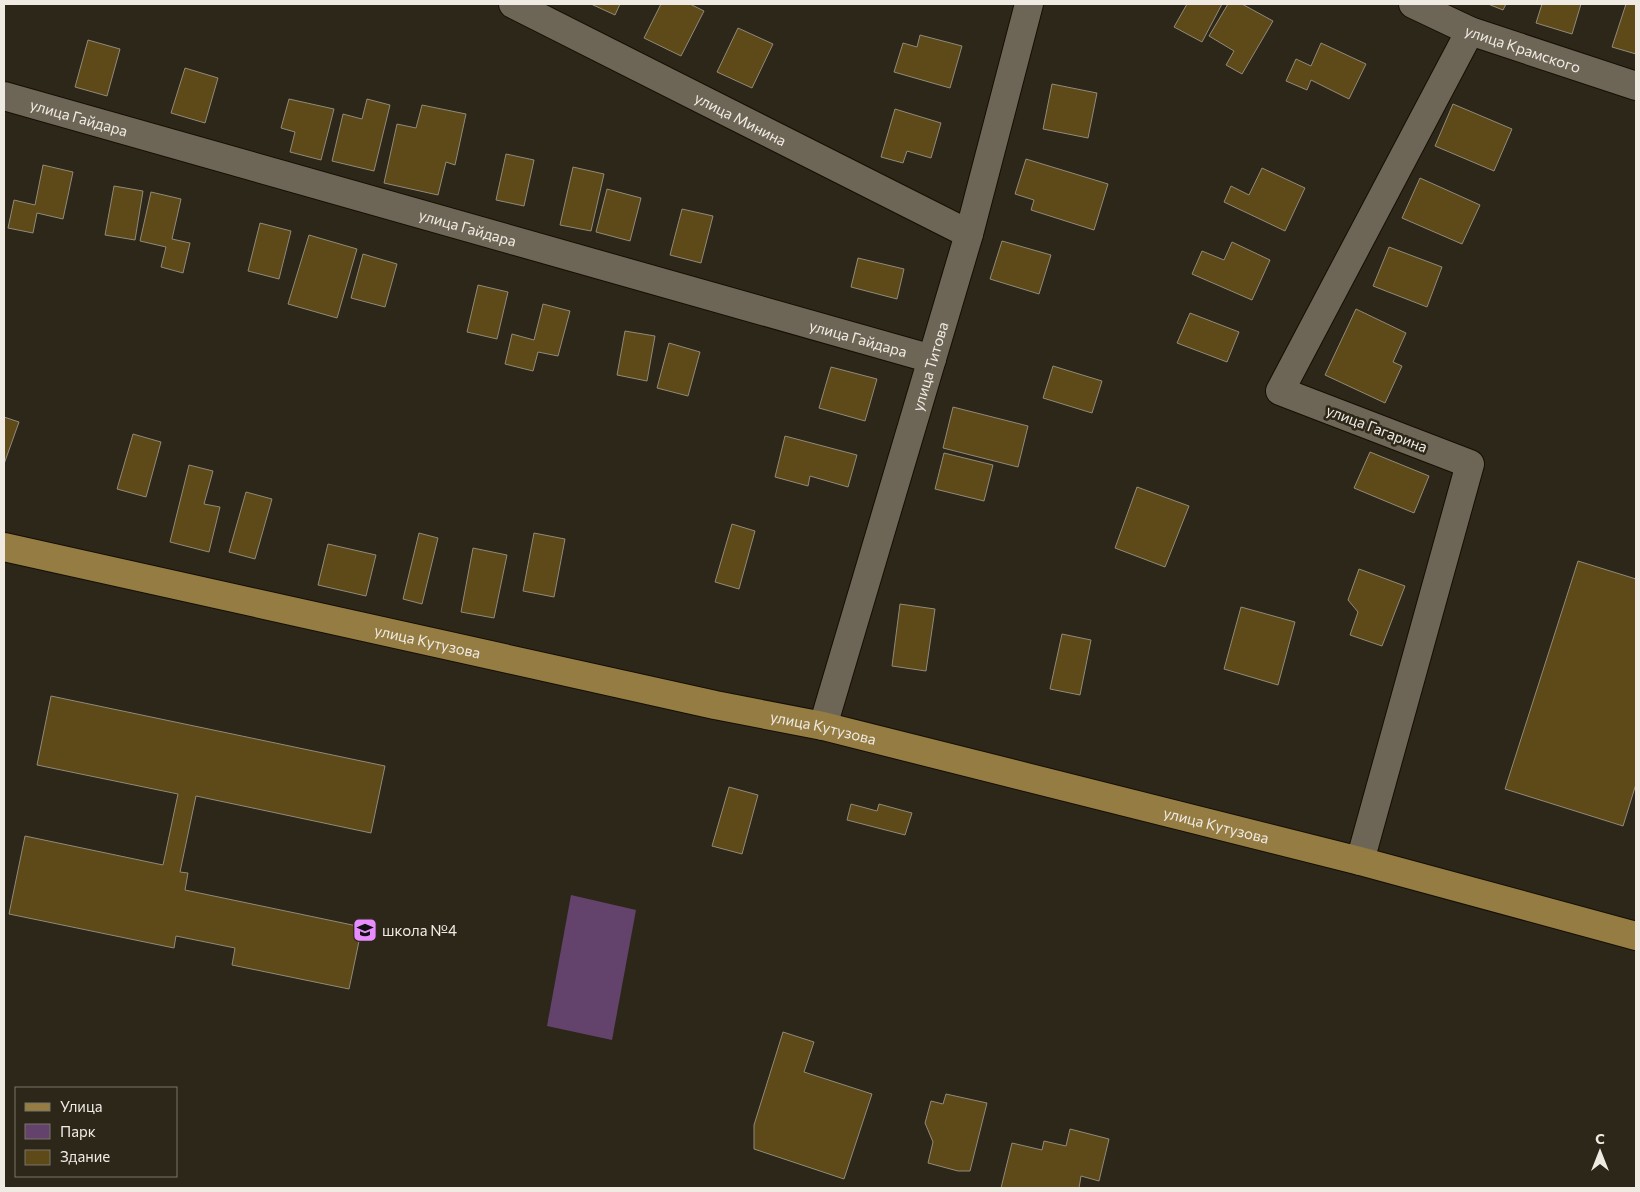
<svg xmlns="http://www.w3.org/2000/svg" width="1640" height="1192" font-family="Commissioner,sans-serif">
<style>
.green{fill:#63426b}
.building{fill:#5e4a19;stroke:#918a7a}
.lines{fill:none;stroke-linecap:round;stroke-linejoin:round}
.minor-casing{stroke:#150f04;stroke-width:30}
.major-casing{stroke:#150f04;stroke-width:30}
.minor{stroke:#6d6656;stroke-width:28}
.major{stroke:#947c43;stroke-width:28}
.labels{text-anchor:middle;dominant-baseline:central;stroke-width:5;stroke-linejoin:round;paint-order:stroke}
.street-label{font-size:15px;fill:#efebe3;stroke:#2d2719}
.poi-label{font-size:15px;fill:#efebe3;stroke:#2d2719;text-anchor:start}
</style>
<rect width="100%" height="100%" fill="#2d2719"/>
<path class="green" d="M571,895L636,910L612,1040L547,1026Z"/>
<g class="building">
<path d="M591,4H620L615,15Z"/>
<path d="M661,4H690L704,11L681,56L644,38Z"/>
<path d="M1187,4H1222L1202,42L1174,27Z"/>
<path d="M1228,4H1242L1273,21L1242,74L1226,65L1234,51L1209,36Z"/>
<path d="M1488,4H1506L1503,10Z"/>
<path d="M1542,4H1581L1572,34L1536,23Z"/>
<path d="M1626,4H1636V54L1612,47Z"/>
<path d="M738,28L773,44L752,88L717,72Z"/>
<path d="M920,35L962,46L950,88L894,72L903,43L917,47Z"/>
<path d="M88,40L120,49L107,96L75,87Z"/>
<path d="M1321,43L1366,64L1349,99L1311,80L1307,90L1286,81L1296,59L1311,66Z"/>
<path d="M185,68L218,78L205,123L171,113Z"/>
<path d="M1052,84L1097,93L1088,138L1043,129Z"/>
<path d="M289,99L334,109L321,160L290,152L295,132L281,128Z"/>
<path d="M367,99L390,105L374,171L332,161L343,114L362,119Z"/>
<path d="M1453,104L1512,129L1494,171L1435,146Z"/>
<path d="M422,105L466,114L455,165L446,162L438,195L384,183L397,124L416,128Z"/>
<path d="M895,109L941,123L931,158L907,151L903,163L881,157Z"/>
<path d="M506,154L534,160L524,206L496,200Z"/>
<path d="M1026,159L1108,184L1094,230L1031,210L1034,200L1015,194Z"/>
<path d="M43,165L73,172L63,219L37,213L33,233L8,228L14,200L35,205Z"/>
<path d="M573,167L604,174L591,231L560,225Z"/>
<path d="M1262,168L1305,188L1285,231L1224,202L1231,186L1249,195Z"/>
<path d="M1420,178L1480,205L1462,244L1402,218Z"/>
<path d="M114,186L143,191L135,240L105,235Z"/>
<path d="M607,189L641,198L630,241L596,232Z"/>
<path d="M151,192L181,199L172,239L190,243L183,273L161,267L166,247L140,241Z"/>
<path d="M682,209L713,216L701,263L670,255Z"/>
<path d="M260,223L291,231L279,279L248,271Z"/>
<path d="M309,235L357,249L337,318L288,304Z"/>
<path d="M1002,241L1051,255L1039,294L990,279Z"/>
<path d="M1232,242L1270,260L1252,300L1192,274L1202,251L1224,260Z"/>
<path d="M1389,247L1442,267L1427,307L1373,286Z"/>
<path d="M363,254L397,264L385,307L351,298Z"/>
<path d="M858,258L904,269L897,299L851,287Z"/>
<path d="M478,285L508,292L497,339L467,332Z"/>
<path d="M543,304L570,311L558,356L538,352L533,371L505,364L512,334L534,340Z"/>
<path d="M1356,309L1406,333L1393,362L1402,366L1385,403L1325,375Z"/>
<path d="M1190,313L1239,332L1227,362L1177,343Z"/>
<path d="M625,331L655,336L647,381L617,375Z"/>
<path d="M669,343L700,352L688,396L657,388Z"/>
<path d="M1053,366L1102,381L1092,413L1043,398Z"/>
<path d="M831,367L877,379L865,421L819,408Z"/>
<path d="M953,407L1028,426L1018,467L943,448Z"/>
<path d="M4,417L19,422L4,464Z"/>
<path d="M133,434L161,442L146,497L117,489Z"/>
<path d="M785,436L857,455L848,487L810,476L808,486L775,477Z"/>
<path d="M1370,452L1429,476L1414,513L1354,488Z"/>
<path d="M944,453L993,465L984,501L935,489Z"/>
<path d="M189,465L213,471L204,504L220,507L209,552L170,542Z"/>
<path d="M1137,487L1189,506L1165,567L1115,548Z"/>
<path d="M246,492L272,499L255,559L229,552Z"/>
<path d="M732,524L755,531L739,589L715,582Z"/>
<path d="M419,533L438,538L422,604L403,599Z"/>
<path d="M534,533L565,539L554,597L523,591Z"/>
<path d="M328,544L376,555L366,596L318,585Z"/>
<path d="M473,548L507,555L494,618L461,612Z"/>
<path d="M1578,561L1636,579V784L1623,826L1505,789Z"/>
<path d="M1359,569L1405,586L1382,646L1350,635L1358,612L1348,600Z"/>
<path d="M900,604L935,609L926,671L892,666Z"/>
<path d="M1241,607L1295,622L1278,685L1224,669Z"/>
<path d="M1062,634L1091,640L1080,695L1050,689Z"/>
<path d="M51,696L385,766L371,833L196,796L180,872L188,873L185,890L362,927L349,989L232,965L235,948L176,936L174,948L9,914L25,836L163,865L178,794L37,765Z"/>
<path d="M729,787L758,795L742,854L712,846Z"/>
<path d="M851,804L877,811L879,804L912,813L905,835L847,820Z"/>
<path d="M783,1032L814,1042L804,1072L872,1094L844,1179L754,1149V1125Z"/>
<path d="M946,1094L987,1103L970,1171H958L928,1163L933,1142L925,1123L931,1101L943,1104Z"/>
<path d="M1070,1129L1109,1139L1099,1181L1081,1176L1079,1188H1001L1012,1143L1042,1150L1044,1141L1066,1146Z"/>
</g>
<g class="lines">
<g class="minor-casing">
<g id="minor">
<path id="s1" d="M513,4L969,234"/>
<path id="s2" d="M1413,4L1470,31L1636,86"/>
<path id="s3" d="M4,96L932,359"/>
<path id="s4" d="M823,726L969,234L1029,4"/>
<path d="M1360,861L1470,464L1280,391L1470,31"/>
</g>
</g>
<g class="major-casing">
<g id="major">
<path id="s5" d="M4,547L715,705L823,726L1360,861L1636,936"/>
</g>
</g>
<use href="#minor" class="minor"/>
<use href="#major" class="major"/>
</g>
<defs>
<g id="school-square" transform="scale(1.25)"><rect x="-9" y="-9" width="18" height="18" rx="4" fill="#e98dfe" stroke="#2d2719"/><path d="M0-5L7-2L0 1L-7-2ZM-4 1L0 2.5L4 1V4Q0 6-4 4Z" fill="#111"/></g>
</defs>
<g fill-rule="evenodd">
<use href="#school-square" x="365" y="930"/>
</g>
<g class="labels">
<g class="street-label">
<text stroke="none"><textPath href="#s2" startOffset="119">улица Крамского</textPath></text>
<text stroke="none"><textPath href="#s3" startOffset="78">улица Гайдара</textPath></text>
<text stroke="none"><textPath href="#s1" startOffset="255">улица Минина</textPath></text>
<text stroke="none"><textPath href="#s3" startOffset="482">улица Гайдара</textPath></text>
<text stroke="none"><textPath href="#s3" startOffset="888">улица Гайдара</textPath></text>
<text stroke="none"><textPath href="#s4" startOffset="375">улица Титова</textPath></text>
<text transform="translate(1377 428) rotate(21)">улица Гагарина</text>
<text stroke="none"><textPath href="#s5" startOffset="434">улица Кутузова</textPath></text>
<text stroke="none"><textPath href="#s5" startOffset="839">улица Кутузова</textPath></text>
<text stroke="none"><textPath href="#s5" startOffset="1244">улица Кутузова</textPath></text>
</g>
<g class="poi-label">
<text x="382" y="930">школа №4</text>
</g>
</g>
<rect width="1640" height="1192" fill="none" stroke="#efebe3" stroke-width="10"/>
<rect x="15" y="1087" width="162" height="90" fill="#2d2719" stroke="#7b756a"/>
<rect x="25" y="1103" width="25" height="8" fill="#947c43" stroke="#7b756a"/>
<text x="60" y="1112" font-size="15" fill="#efebe3">Улица</text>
<rect x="25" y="1124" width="25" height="15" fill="#63426b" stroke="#7b756a"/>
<text x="60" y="1137" font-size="15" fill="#efebe3">Парк</text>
<rect x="25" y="1150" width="25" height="15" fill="#5e4a19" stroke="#7b756a"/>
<text x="60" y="1162" font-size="15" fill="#efebe3">Здание</text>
<g transform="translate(1600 1152)" stroke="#2d2719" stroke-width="4" paint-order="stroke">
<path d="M0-4L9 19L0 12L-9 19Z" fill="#efebe3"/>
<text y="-8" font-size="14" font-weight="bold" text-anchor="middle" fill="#efebe3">С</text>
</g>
</svg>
